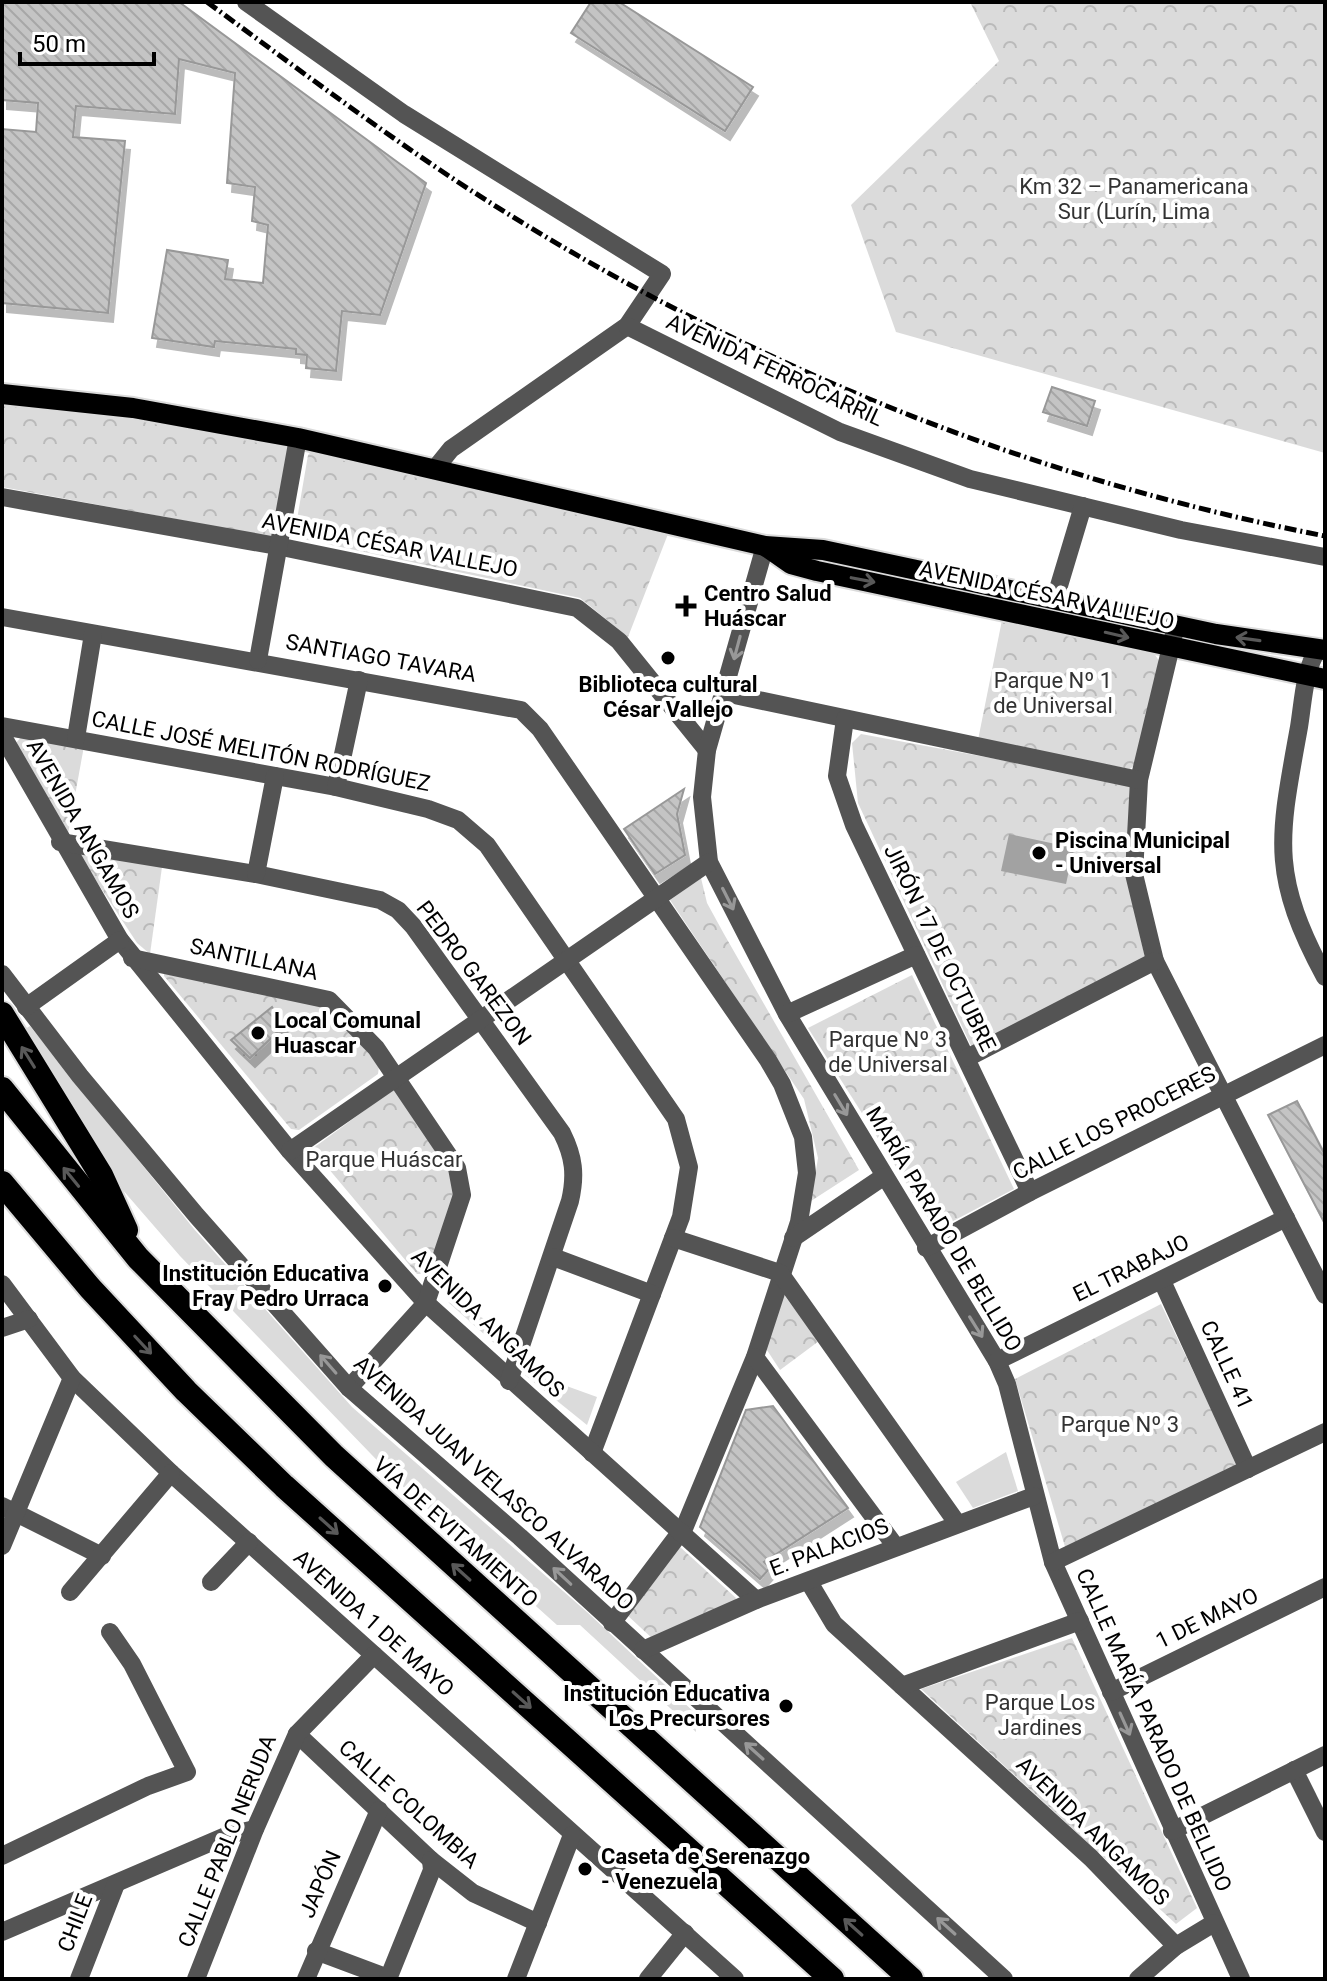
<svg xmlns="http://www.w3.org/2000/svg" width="1327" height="1981" font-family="Roboto,sans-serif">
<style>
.grass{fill:#dbdbdb}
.forest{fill:url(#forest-crowns)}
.water{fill:#a2a2a2}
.building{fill:url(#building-back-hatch);stroke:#989898;stroke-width:2;filter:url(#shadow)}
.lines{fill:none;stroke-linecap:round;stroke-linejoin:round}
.major-casing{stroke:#dbdbdb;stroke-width:24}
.highway-casing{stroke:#dbdbdb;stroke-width:28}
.minor{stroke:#545454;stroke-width:18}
.major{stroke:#000;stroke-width:20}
.highway{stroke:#000;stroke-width:24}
.rail{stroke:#000;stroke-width:5;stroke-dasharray:12 4 2 4;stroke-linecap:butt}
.oneway{stroke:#595959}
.oneway2{stroke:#989898}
.poi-dot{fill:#000;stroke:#fff;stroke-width:3}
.labels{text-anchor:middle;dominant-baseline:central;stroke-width:8;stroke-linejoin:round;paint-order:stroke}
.park-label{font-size:22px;fill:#323232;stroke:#fff}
.street-label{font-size:22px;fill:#000;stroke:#fff}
.poi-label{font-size:22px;font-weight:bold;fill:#000;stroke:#fff;text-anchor:start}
</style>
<defs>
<pattern id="forest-crowns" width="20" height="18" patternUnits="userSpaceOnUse" patternTransform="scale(2)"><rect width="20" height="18" fill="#dbdbdb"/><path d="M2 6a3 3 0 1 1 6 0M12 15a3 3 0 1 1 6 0" fill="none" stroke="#bababa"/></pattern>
<pattern id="building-back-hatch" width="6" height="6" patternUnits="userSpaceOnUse" patternTransform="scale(2)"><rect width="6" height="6" fill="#c4c4c4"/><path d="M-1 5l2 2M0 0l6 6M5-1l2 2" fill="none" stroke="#a7a7a7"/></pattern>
<filter id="shadow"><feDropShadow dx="5" dy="9" stdDeviation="0" flood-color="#0004"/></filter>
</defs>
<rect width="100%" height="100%" fill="#fff"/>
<g class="grass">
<path d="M30,1026L194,1229L352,1407L587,1612L695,1713L696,1732L580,1625H557L398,1482L180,1256L115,1181L20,1032Z"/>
<path d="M448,1302L511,1331L505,1351L504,1352Z"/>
<path d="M525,1371L597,1397L587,1425L525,1375Z"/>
<path d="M1006,1452L1018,1491L973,1508L956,1482Z"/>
</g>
<g class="forest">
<path d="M970,2H1325V453L896,332L851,205L999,61Z"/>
<path d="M2,402L113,411L289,445L272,537L2,487Z"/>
<path d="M312,451L668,534L628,637L580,598L294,537L308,455Z"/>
<path d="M1002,620L1154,653L1159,661L1136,764L1130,769L978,740Z"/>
<path d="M25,733L84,746L68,834L14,745Z"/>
<path d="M861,734L1132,784L1127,877L1146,962L973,1050L858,803L852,743Z"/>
<path d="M78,853L162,867L150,954L137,943Z"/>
<path d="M701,878L707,903L724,934L859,1170L811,1201L818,1158L804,1099L670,900Z"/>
<path d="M164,971L322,1003L335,1011L379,1066L378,1074L299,1130L291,1129L164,976Z"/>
<path d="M912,975L1014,1189L936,1230L808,1028Z"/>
<path d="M395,1088L452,1172C460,1206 438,1243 425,1274H417L312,1149Z"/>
<path d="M784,1295L819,1341L780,1370L763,1344Z"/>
<path d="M1161,1304L1238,1465L1066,1550L1015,1379Z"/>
<path d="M679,1546L736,1598L734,1602L654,1640L626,1614Z"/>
<path d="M1072,1638L1197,1908L1176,1924L921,1689Z"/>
</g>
<path class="water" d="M1009,834L1074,848L1066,884L1001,871Z"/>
<g class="building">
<path d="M2,2H179L426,183L380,315L342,311L336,371L306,368L307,355L296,354V349L215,341L214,347L152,338L167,250L228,260L225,279L263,283L268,225L252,221L255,187L227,183L235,73L179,59L175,114L76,106L73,137L125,141L108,313L2,303V129L36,132L38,103L2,100Z"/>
<path d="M591,2H619L753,87L725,131L571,33Z"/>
<path d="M1052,387L1095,401L1087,426L1043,412Z"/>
<path d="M684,789L677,814L685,855L655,874L624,829Z"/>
<path d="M272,1007L284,1026L250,1058L231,1040Z"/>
<path d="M1297,1101L1325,1155V1224L1268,1115Z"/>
<path d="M773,1406L848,1508L764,1562L770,1568L760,1579L700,1527L746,1410Z"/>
</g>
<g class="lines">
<g class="major-casing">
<g id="major">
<path d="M2,394L133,408L298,438L765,546L823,550L1216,634L1325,650"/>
<path d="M765,546L791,564L817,571L1325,679"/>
</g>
</g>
<g class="highway-casing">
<g id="highway">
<path d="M2,1014L101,1175L126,1230"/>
<path d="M2,1089L138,1258L334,1456L911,1979"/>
<path d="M2,1183L90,1288L186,1391L284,1486L832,1979"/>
</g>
</g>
<g class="minor">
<path d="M246,2L404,114L662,274L627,326L451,449L434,470"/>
<path d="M627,326L840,432L970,479L1181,530L1325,557"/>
<path d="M2,497L277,546L577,608L619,641L707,750"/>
<path d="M765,546L707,750L702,797L709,862L787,1014L997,1361L1007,1384L1053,1562L1241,1979"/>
<path d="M1055,599L1083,506"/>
<path d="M2,617L521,710L540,729L768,1060L782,1084L803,1137L807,1173L799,1222L755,1357L685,1526L612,1623"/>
<path d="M1174,634L1139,780L1134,874L1155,961L1325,1295"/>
<path d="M1318,649C1304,670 1303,703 1299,727C1279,838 1269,873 1325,977"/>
<path d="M258,660L298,438"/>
<path d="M725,693L1139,780"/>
<path d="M845,719L837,776L854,825L1030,1192"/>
<path d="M2,726L336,787L428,809L458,820L487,845L676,1119L689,1167L681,1217L592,1453"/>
<path d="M2,735L120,940L290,1151L426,1303L756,1600"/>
<path d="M76,738L93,634"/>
<path d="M336,787L359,680"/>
<path d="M60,842L256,874L380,900L398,910L413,926L562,1133C574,1157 576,1175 570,1201L509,1381"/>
<path d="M256,874L275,776"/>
<path d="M132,958L329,1000L376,1048L457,1168L462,1195L426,1303L349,1388"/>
<path d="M2,974L80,1076L196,1215L349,1388L520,1537L1004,1979"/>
<path d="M26,1007L120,940"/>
<path d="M787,1014L916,955"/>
<path d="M967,1058L1155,961"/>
<path d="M290,1151L709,862"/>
<path d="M673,1238L780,1273L957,1523"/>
<path d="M793,1238L883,1177"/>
<path d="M926,1248L1030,1192L1325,1045"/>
<path d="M553,1257L652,1294"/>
<path d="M1162,1281L1248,1469"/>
<path d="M2,1284L72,1378L171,1473L735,1979"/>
<path d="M2,1328L29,1319"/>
<path d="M755,1357L896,1547"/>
<path d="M997,1361L1286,1218"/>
<path d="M2,1506L102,1556"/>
<path d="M2,1546L72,1378"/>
<path d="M1053,1562L1325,1432"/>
<path d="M211,1582L249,1542"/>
<path d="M809,1582L834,1624L1091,1858L1176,1946"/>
<path d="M70,1592L171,1473"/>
<path d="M643,1650L756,1600L1034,1496"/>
<path d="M902,1686L1080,1621"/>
<path d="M1111,1692L1325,1587"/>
<path d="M297,1734L431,1860L473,1893L538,1923"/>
<path d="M1294,1770L1325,1832"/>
<path d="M1172,1831L1325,1755"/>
<path d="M2,1856L148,1786L187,1772L132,1664L110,1632"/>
<path d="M2,1932L228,1835L255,1829"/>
<path d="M316,1951L388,1978"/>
<path d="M79,1979L116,1884"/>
<path d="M196,1979L255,1829L297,1734L374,1655"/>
<path d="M306,1979L379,1810"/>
<path d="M388,1979L432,1870L431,1860"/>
<path d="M516,1979L572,1835"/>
<path d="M648,1979L685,1933"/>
<path d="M1138,1979L1176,1946L1214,1923"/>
</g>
<use href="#major" class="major"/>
<use href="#highway" class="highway"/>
<path class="rail" d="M207,2C290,63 372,125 458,182C721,354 1016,476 1325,536"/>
</g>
<defs><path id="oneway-shaft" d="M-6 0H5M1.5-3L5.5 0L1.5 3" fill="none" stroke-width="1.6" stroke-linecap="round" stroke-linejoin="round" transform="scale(2)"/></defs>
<g class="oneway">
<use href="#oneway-shaft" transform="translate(863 580) rotate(11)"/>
<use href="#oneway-shaft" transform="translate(1117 635) rotate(13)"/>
<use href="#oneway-shaft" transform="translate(1248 639) rotate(-172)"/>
<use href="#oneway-shaft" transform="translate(28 1057) rotate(-122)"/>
<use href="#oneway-shaft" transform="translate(71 1177) rotate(-129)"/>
<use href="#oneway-shaft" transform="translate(143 1345) rotate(47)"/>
<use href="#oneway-shaft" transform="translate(329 1526) rotate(42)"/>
<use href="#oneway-shaft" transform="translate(461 1572) rotate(-138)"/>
<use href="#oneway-shaft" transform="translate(522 1700) rotate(42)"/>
<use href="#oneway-shaft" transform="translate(853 1927) rotate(-138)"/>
</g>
<g class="oneway2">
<use href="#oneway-shaft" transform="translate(737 648) rotate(105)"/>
<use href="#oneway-shaft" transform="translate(728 899) rotate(63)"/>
<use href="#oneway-shaft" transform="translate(841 1105) rotate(59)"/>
<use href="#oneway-shaft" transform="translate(976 1327) rotate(58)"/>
<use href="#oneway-shaft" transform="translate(328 1364) rotate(-131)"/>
<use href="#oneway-shaft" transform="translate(562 1576) rotate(-137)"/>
<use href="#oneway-shaft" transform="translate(1125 1724) rotate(66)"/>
<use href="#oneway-shaft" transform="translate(754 1751) rotate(-138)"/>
<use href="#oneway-shaft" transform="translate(946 1926) rotate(-138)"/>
</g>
<g class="poi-dot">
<path d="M682 594h8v8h8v8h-8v8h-8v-8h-8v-8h8z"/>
<circle cx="668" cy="658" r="8"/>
<circle cx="1039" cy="853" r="8"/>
<circle cx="258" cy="1033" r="8"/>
<circle cx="385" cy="1286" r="8"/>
<circle cx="786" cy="1706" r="8"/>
<circle cx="585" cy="1869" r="8"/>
</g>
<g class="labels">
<g class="park-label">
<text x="1134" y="186">Km 32 – Panamericana<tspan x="1134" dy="25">Sur (Lurín, Lima</tspan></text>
<text x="1053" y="680">Parque Nº 1<tspan x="1053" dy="25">de Universal</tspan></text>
<text x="888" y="1039">Parque Nº 3<tspan x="888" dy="25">de Universal</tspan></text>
<text x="384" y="1159">Parque Huáscar</text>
<text x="1120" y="1424">Parque Nº 3</text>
<text x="1040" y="1702">Parque Los<tspan x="1040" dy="25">Jardines</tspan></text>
</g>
<g class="street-label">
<text transform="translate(775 370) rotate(25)">AVENIDA FERROCARRIL</text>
<text transform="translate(390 545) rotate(11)">AVENIDA CÉSAR VALLEJO</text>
<text transform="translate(1047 595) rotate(12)">AVENIDA CÉSAR VALLEJO</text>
<text transform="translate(381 658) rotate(10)">SANTIAGO TAVARA</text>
<text transform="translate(261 751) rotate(11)">CALLE JOSÉ MELITÓN RODRÍGUEZ</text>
<text transform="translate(83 829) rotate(60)">AVENIDA ANGAMOS</text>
<text transform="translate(940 948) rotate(64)">JIRÓN 17 DE OCTUBRE</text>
<text transform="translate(254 959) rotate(12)">SANTILLANA</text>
<text transform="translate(474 973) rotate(53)">PEDRO GAREZON</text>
<text transform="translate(1114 1123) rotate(-27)">CALLE LOS PROCERES</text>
<text transform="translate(944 1229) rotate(59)">MARÍA PARADO DE BELLIDO</text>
<text transform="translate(1131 1268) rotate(-26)">EL TRABAJO</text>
<text transform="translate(488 1323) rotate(44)">AVENIDA ANGAMOS</text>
<text transform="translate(1227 1365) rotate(65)">CALLE 41</text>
<text transform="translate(494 1483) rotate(42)">AVENIDA JUAN VELASCO ALVARADO</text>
<text transform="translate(456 1532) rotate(42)">VÍA DE EVITAMIENTO</text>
<text transform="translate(829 1547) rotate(-21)">E. PALACIOS</text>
<text transform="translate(1207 1618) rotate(-26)">1 DE MAYO</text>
<text transform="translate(374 1623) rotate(42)">AVENIDA 1 DE MAYO</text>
<text transform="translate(1154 1730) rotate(66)">CALLE MARÍA PARADO DE BELLIDO</text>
<text transform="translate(409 1804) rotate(42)">CALLE COLOMBIA</text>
<text transform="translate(1093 1831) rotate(44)">AVENIDA ANGAMOS</text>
<text transform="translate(227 1841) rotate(-68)">CALLE PABLO NERUDA</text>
<text transform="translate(320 1884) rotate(-66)">JAPÓN</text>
<text transform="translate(75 1923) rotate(-69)">CHILE</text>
</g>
<g class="poi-label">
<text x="704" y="593">Centro Salud<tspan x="704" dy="25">Huáscar</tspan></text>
<text x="668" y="684" text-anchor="middle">Biblioteca cultural<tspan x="668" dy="25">César Vallejo</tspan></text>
<text x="1055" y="840">Piscina Municipal<tspan x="1055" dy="25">- Universal</tspan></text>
<text x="274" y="1020">Local Comunal<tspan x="274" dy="25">Huascar</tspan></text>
<text x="369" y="1273" text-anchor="end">Institución Educativa<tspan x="369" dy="25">Fray Pedro Urraca</tspan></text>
<text x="770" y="1693" text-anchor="end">Institución Educativa<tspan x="770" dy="25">Los Precursores</tspan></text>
<text x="601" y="1856">Caseta de Serenazgo<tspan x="601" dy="25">- Venezuela</tspan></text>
</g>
</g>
<rect width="1327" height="1981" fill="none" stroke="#000000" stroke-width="8"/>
<path d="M20 52v12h134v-12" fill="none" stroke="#000000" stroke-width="4"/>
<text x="32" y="52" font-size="24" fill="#000000" stroke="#ffffff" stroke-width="6" paint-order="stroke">50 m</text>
</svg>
